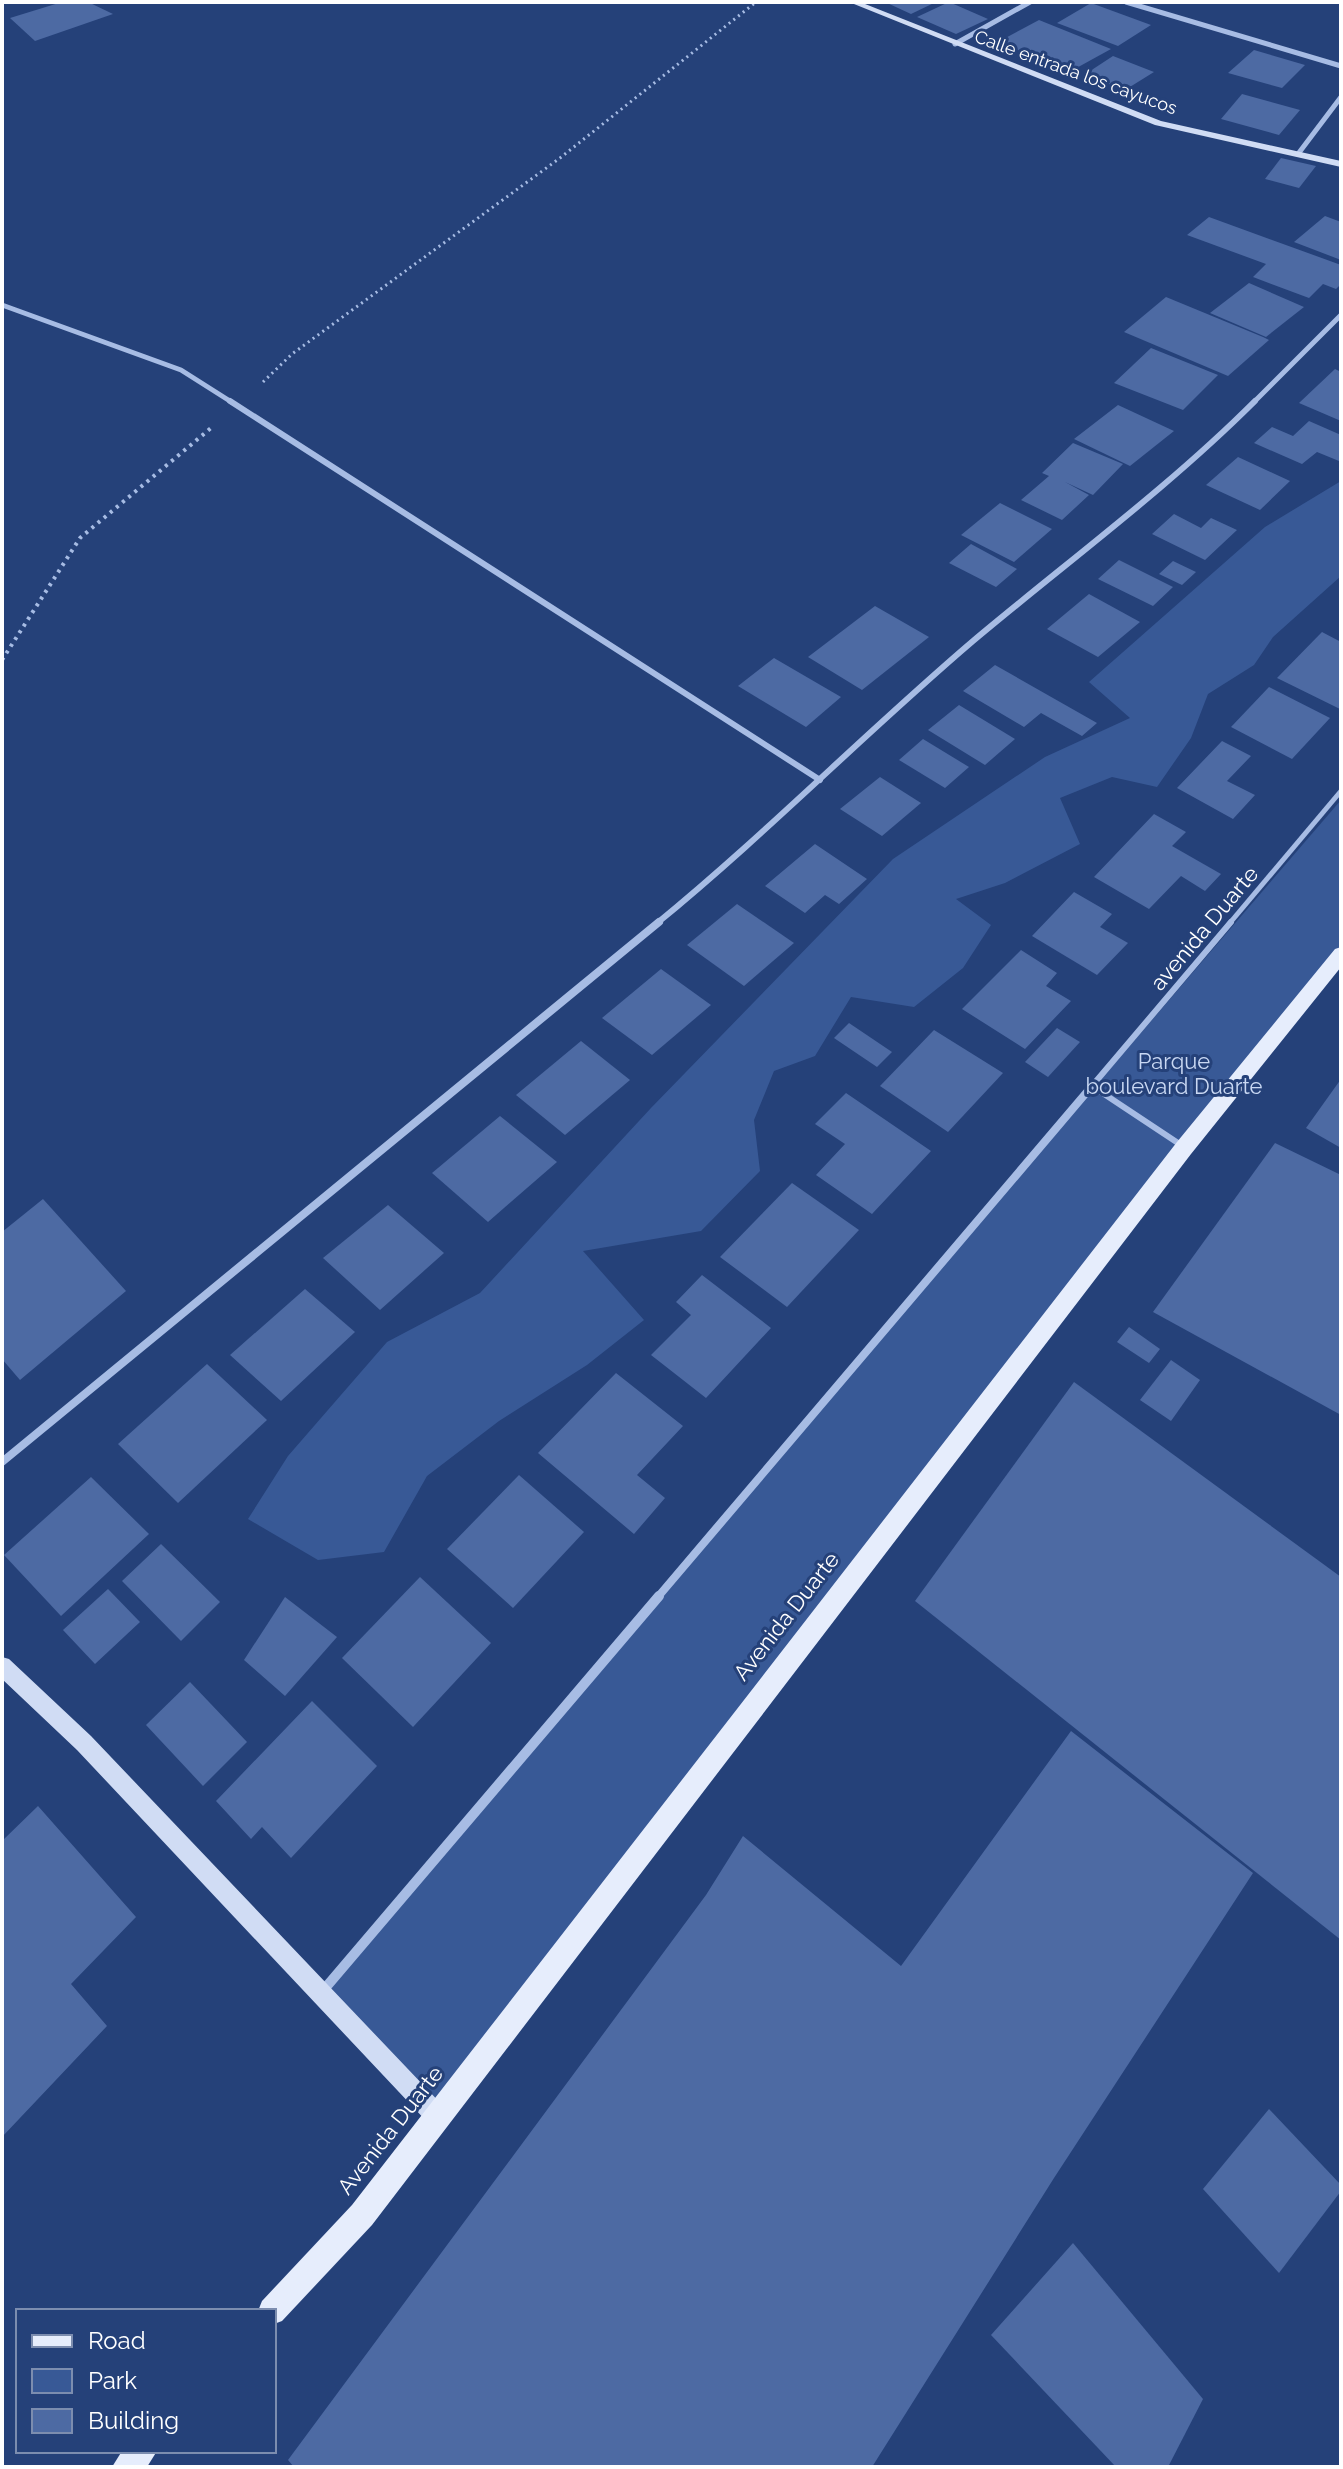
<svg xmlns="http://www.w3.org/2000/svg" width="1343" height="2469" font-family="Raleway,sans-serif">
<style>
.green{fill:#385996}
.building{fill:#4d6aa3}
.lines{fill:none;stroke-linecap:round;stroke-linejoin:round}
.path-far1{stroke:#a7bce4;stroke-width:3;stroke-dasharray:2 4;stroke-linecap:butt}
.path{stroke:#a7bce4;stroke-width:4;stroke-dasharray:3 5;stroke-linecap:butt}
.lane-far1{stroke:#a7bce4;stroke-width:5}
.lane{stroke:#a7bce4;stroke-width:6}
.street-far3{stroke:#a7bce4;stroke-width:5}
.street-far2{stroke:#a7bce4;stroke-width:6}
.street-far1{stroke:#a7bce4;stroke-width:8}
.street{stroke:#a7bce4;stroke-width:10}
.secondary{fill:#d0dcf4;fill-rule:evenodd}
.primary{fill:#e6edfc;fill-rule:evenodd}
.labels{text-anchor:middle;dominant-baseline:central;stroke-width:6;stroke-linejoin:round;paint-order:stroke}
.far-street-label{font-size:18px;fill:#fff;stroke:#254179}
.street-label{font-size:22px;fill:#fff;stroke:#254179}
.park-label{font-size:22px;fill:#c9d8f3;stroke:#254179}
</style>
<rect width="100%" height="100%" fill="#254179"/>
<g class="green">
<path d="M1341,481V576L1273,637L1254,665L1208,694L1191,738L1157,787L1112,777L1060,798L1080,844L1005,883L956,899L991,925L963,968L914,1007L851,997L815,1056L774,1071L754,1120L760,1171L701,1231L583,1251L644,1320L587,1365L499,1421L427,1476L384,1552L318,1560L248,1519L288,1456L387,1342L480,1293L651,1108L893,859L1045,757L1130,718L1089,682L1265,527Z"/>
<path d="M1341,800V945L1183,1145L1096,1085Z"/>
<path d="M1092,1086L1184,1148L438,2117L321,1993Z"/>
</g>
<g class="building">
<path d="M62,2H88L113,14L35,41L10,18Z"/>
<path d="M885,2H936L911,14Z"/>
<path d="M949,2L988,19L956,34L917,17Z"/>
<path d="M1091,3L1151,25L1118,46L1057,23Z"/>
<path d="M1039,20L1111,49L1071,71L998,42Z"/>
<path d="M1254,50L1305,65L1282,88L1228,73Z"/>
<path d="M1113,56L1154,72L1125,90L1084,75Z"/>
<path d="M1242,94L1300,110L1279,135L1221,119Z"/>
<path d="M1281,158L1316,166L1299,188L1265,179Z"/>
<path d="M1325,216L1341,222V260L1294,242Z"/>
<path d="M1209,217L1341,265V284L1336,289L1323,284L1309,298L1253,277L1266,264L1187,235Z"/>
<path d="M1249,283L1304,307L1266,337L1210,313Z"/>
<path d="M1166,297L1263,337L1269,340L1228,376L1124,332Z"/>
<path d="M1151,348L1218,375L1183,410L1114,383Z"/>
<path d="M1335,369L1341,372V421L1299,403Z"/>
<path d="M1118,405L1174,431L1130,466L1074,439Z"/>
<path d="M1309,421L1341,435L1339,461L1317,452L1302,464L1254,443L1272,427L1293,436Z"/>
<path d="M1073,443L1123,464L1093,495L1065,482L1089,495L1062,520L1021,500L1049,476L1042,473Z"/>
<path d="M1238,457L1290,481L1260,510L1206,485Z"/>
<path d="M1000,503L1052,529L1014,562L961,535Z"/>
<path d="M1174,514L1201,528L1211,518L1237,530L1205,560L1152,534Z"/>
<path d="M971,544L1017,569L996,587L949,563Z"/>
<path d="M1119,560L1173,587L1153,606L1098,579Z"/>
<path d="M1173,561L1196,572L1182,585L1159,574Z"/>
<path d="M1089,594L1140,622L1098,657L1047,629Z"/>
<path d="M875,606L929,637L862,690L808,657Z"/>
<path d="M1322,632L1341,642L1340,709L1277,678Z"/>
<path d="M774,658L841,697L806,727L738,686Z"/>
<path d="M995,665L1097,723L1082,736L1041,713L1024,727L963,691Z"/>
<path d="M1269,687L1330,718L1292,759L1231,727Z"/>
<path d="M959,705L1015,739L985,765L928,730Z"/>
<path d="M923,739L969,767L945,788L899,760Z"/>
<path d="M1222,741L1251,756L1227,781L1255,795L1233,819L1177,788Z"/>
<path d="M880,777L921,803L882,836L840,809Z"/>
<path d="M1154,814L1186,832L1172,846L1221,874L1205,891L1181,876L1149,909L1094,877Z"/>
<path d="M815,844L867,879L839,904L825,895L805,913L765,886Z"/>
<path d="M1074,892L1112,914L1100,927L1128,943L1097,975L1032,936Z"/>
<path d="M737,904L794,943L744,986L687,945Z"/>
<path d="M1021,950L1057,973L1046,986L1071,1001L1025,1049L962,1009Z"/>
<path d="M661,969L711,1005L652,1055L602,1018Z"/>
<path d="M849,1023L892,1052L877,1067L834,1038Z"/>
<path d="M1057,1028L1080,1042L1048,1077L1025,1062Z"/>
<path d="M934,1030L1003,1073L948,1132L880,1086Z"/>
<path d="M581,1041L630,1080L565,1135L516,1095Z"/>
<path d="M1341,1079V1148L1306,1128Z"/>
<path d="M846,1093L931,1151L872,1214L816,1175L845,1144L815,1124Z"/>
<path d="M500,1116L557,1162L488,1222L432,1173Z"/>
<path d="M1275,1143L1341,1175V1415L1153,1312Z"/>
<path d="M792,1183L859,1230L787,1307L720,1257Z"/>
<path d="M43,1199L126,1291L20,1380L2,1359V1232Z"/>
<path d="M388,1205L444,1253L380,1310L323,1258Z"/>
<path d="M702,1275L771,1328L706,1398L651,1355L691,1315L676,1302Z"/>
<path d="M305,1289L355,1332L281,1401L230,1355Z"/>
<path d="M1129,1327L1160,1349L1149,1363L1117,1342Z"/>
<path d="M1171,1360L1200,1380L1171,1421L1140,1400Z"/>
<path d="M207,1364L267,1420L178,1503L118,1444Z"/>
<path d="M616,1373L683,1426L637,1475L665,1498L634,1534L538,1453Z"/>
<path d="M1074,1382L1341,1577V1940L915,1601Z"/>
<path d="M519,1475L584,1532L513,1608L447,1549Z"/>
<path d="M91,1477L149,1534L61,1616L4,1555Z"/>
<path d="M161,1544L220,1602L181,1641L122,1581Z"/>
<path d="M420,1577L491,1643L413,1727L342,1658Z"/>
<path d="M108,1589L140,1622L95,1664L63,1630Z"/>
<path d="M285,1597L337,1637L285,1696L244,1660Z"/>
<path d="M190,1682L247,1742L203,1786L146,1725Z"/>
<path d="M312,1701L377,1766L291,1858L262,1827L251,1839L216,1801Z"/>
<path d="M1071,1731L1253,1873L1054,2178L872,2467H294L288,2460L706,1895L743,1836L901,1966Z"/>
<path d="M38,1806L136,1917L71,1984L107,2026L2,2137V1841Z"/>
<path d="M1269,2109L1341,2185V2191L1279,2273L1203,2189Z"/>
<path d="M1073,2243L1203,2399L1168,2467H1116L991,2335Z"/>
</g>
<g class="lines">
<path class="path-far1" d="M263,382L292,354L560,158L756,2"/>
<path class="path" d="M2,660L80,538L211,428"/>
<path class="lane-far1" d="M1229,924L1341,791"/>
<path class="lane" d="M1181,1145L1092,1086L1231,922"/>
<g class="street-far3">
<path d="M1126,2L1341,66"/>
<path d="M955,44L1030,2"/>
<path d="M1298,154L1341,97"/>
<path d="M2,305L181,370L233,403"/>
<path d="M1253,403L1341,315"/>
</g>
<g class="street-far2">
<path d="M230,401L820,780"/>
<path d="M656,924C766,834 865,733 973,641C1067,562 1168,488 1255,401"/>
</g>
<g class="street-far1">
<path d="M2,1462L659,922"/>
<path d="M657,1598L1092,1086"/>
</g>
<path class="street" d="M321,1993L659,1596"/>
<g class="secondary">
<path d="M849,2H860L1161,121L1341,161V167L1155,125Z"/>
<path d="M2,1657L9,1659L91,1736L446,2109L449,2117L446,2125L438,2128L430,2125L77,1750L2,1679Z"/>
</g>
<g class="primary">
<path d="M1341,947V967L1191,1154L372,2225L282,2321L274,2324V2311H258L262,2301L352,2205L1177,1142L1335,949Z"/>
<path d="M122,2451H157L147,2467H112Z"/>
</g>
</g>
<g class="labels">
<g class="far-street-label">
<text transform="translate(1076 72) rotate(20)">Calle entrada los cayucos</text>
</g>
<g class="street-label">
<text transform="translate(1204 928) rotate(-50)">avenida Duarte</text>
<text transform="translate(786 1616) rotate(-52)">Avenida Duarte</text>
<text transform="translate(390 2130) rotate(-52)">Avenida Duarte</text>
</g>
<g class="park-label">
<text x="1174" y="1061">Parque<tspan x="1174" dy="25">boulevard Duarte</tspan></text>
</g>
</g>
<rect width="1343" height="2469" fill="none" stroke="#ffffff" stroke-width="8"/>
<rect x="16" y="2309" width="260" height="144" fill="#254179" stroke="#7c8daf" stroke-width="2"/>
<rect x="32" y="2335" width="40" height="12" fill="#e6edfc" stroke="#7c8daf" stroke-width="2"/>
<text x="88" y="2349" font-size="24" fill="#ffffff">Road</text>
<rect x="32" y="2369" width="40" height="24" fill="#385996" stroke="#7c8daf" stroke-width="2"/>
<text x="88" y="2389" font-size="24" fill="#ffffff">Park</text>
<rect x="32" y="2409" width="40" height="24" fill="#4d6aa3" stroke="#7c8daf" stroke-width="2"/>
<text x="88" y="2429" font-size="24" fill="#ffffff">Building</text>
</svg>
